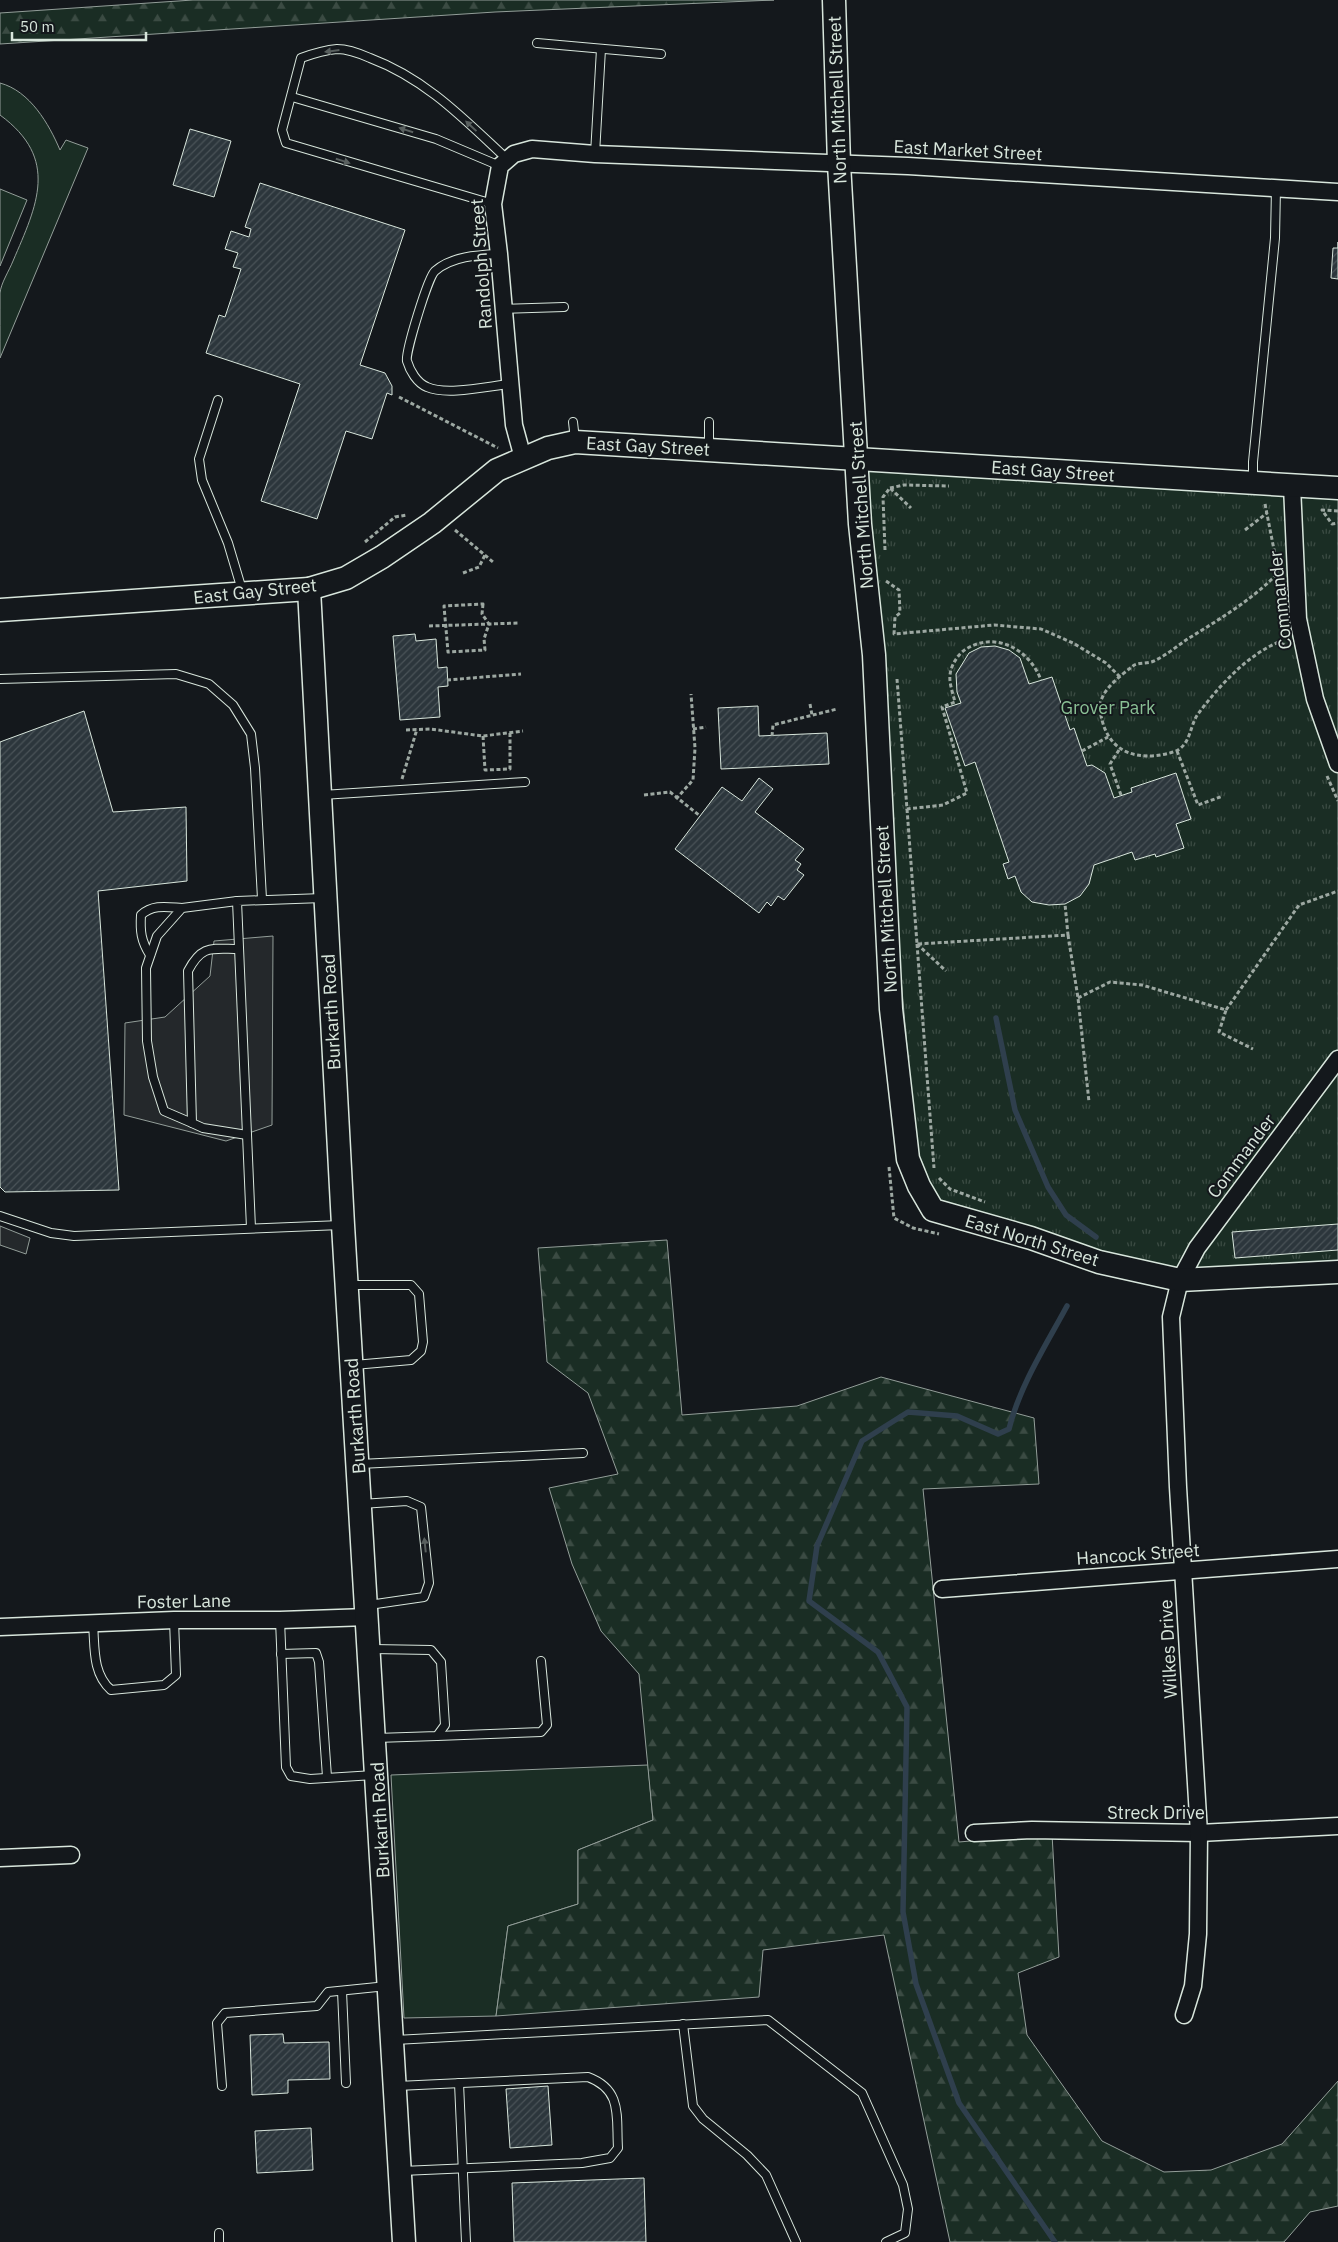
<svg xmlns="http://www.w3.org/2000/svg" width="1338" height="2242" font-family="'IBM Plex Sans',sans-serif">
<style>
.grass{fill:#1a2d24;stroke:#939e99}
.forest{fill:url(#forest-firs);stroke:#939e99}
.park{fill:url(#park-tufts);stroke:#939e99}
.parking{fill:#24282b;stroke:#939e99}
.lines{fill:none;stroke-linecap:round;stroke-linejoin:round}
.stream{stroke:#2f3f4d;stroke-width:5.5}
.building{fill:url(#building-hatch);stroke:#d8e6dc}
.lane-casing{stroke:#d8e6dc;stroke-width:10}
.street-casing{stroke:#d8e6dc;stroke-width:19}
.secondary-casing{stroke:#d8e6dc;stroke-width:25}
.path{stroke:#9da8a2;stroke-width:3;stroke-dasharray:4 2.5;stroke-linecap:butt}
.lane{stroke:#14181c;stroke-width:8}
.street{stroke:#14181c;stroke-width:16}
.secondary{stroke:#14181c;stroke-width:22}
.oneway{fill:#59605f}
.labels{text-anchor:middle;dominant-baseline:central;stroke-width:4;stroke-linejoin:round;paint-order:stroke}
.street-label{font-size:18px;fill:#d8e6dc;stroke:#14181c}
.park-label{font-size:18px;fill:#8ac095;stroke:#14181c}
</style>
<defs>
<pattern id="forest-firs" width="22" height="20" patternUnits="userSpaceOnUse" patternTransform="scale(1.25)"><rect width="22" height="20" fill="#1a2d24"/><path d="M5 1l3.5 6h-7zM16 11l3.5 6h-7z" fill="#3b4b43"/></pattern>
<pattern id="park-tufts" width="24" height="20" patternUnits="userSpaceOnUse" patternTransform="scale(1.25)"><rect width="24" height="20" fill="#1a2d24"/><path d="M3 7l-1-3M5 7V3M7 7l1-3M15 17l-1-3M17 17v-4M19 17l1-3" fill="none" stroke="#3b4b43"/></pattern>
<pattern id="building-hatch" width="6" height="6" patternUnits="userSpaceOnUse" patternTransform="scale(1.25)"><rect width="6" height="6" fill="#2c363c"/><path d="M-1 1l2-2M0 6l6-6M5 7l2-2" fill="none" stroke="#4a5358"/></pattern>
</defs>
<rect width="100%" height="100%" fill="#14181c"/>
<g class="grass">
<path d="M0,83C30,91 49,124 60,150L66,140L88,148L0,358C0,337 0,314 0,293C1,283 9,271 13,261C37,205 60,159 0,115Z"/>
<path d="M0,189L27,200L0,266Z"/>
<path d="M648,1765L653,1820L578,1850V1904L508,1926L496,2016L404,2018L391,1775Z"/>
</g>
<g class="forest">
<path d="M193,0H774L495,12L0,44V13Z"/>
<path d="M667,1240L682,1415L797,1406L881,1377L1034,1418L1039,1484L923,1489L959,1842L1052,1834L1059,1957L1018,1973L1027,2035L1102,2141L1164,2172L1211,2170L1282,2144L1338,2081V2206L1310,2212L1284,2242H950L884,1935L763,1950L759,1997L496,2016L508,1926L578,1904V1850L653,1820L639,1674L601,1631L572,1564L549,1488L618,1474L588,1393L547,1362L538,1248Z"/>
</g>
<path class="park" d="M856,459L1338,491V1266L1180,1280L971,1221L919,1186Z"/>
<g class="parking">
<path d="M273,936L272,1125L226,1141L124,1115L125,1023L165,1017L210,976L214,941Z"/>
<path d="M0,1226L30,1238L26,1254L0,1245Z"/>
</g>
<g class="lines">
<g class="stream">
<path d="M996,1018L1015,1110L1048,1187L1066,1215L1096,1237"/>
<path d="M1055,2242L959,2103L916,1984L903,1912L907,1707L878,1652L809,1601L817,1546L862,1441L908,1412L957,1416L998,1434L1009,1429C1020,1385 1046,1345 1067,1306"/>
</g>
</g>
<g class="building">
<path d="M190,129L231,141L214,197L173,185Z"/>
<path d="M260,183L405,230L360,365L385,373L392,386V395L387,393L372,439L346,431L317,519L261,501L300,384L206,353L219,315L225,317L241,269L233,267L238,253L225,249L231,231L249,237L251,229L245,227Z"/>
<path d="M1338,242V279L1331,278L1333,248H1338Z"/>
<path d="M415,634L416,641L436,639L438,668L447,667L448,686L438,687L440,717L400,720L393,636Z"/>
<path d="M995,646L1009,650L1020,658L1029,684L1052,677L1070,730L1074,728L1087,766L1092,765L1105,773L1114,798L1132,792L1131,788L1176,773L1191,819L1176,824L1184,848L1156,857L1155,854L1135,860L1132,852L1094,865L1089,884L1080,896L1065,904L1049,905L1032,902L1021,892L1015,876L1008,879L1003,864L1009,862L975,762L965,766L945,708L961,703L957,692L956,674L969,653L981,647Z"/>
<path d="M758,706L759,736L827,733L829,764L721,769L718,708Z"/>
<path d="M84,711L113,812L186,807L187,881L98,891L119,1190L5,1192L0,1187V742Z"/>
<path d="M759,778L773,789L755,812L804,849L795,860L801,864L797,870L804,875L784,900L778,896L771,906L767,902L759,913L675,849L722,787L742,801Z"/>
<path d="M1338,1224V1250L1235,1258L1232,1232Z"/>
<path d="M283,2034L284,2043L329,2042L330,2079L288,2080V2093L252,2095L250,2035Z"/>
<path d="M548,2086L552,2145L510,2148L506,2089Z"/>
<path d="M311,2128L313,2170L257,2173L255,2131Z"/>
<path d="M644,2178L646,2242H514L512,2183Z"/>
</g>
<g class="lines">
<g class="lane-casing">
<g id="lane">
<path d="M537,43L661,54"/>
<path d="M292,97L436,139L500,166"/>
<path d="M595,154L601,49"/>
<path d="M493,204L286,143L282,130L301,58C312,54 325,50 337,49C348,49 361,54 370,58C426,79 464,119 507,159"/>
<path d="M499,254C478,255 452,256 435,271C428,277 405,353 407,361C410,371 417,383 427,387C447,396 489,386 510,384"/>
<path d="M504,309L564,307"/>
<path d="M218,400L199,459L202,480L228,543L242,590"/>
<path d="M573,422L575,440"/>
<path d="M709,447V422"/>
<path d="M1253,482V462L1275,238L1276,188"/>
<path d="M0,679L176,674L209,684L233,705L251,734L255,768L262,899"/>
<path d="M322,795L525,782"/>
<path d="M239,949C212,949 202,944 188,971L192,1123L203,1128L247,1135"/>
<path d="M150,955C141,941 140,931 141,915C153,904 167,907 182,908"/>
<path d="M192,1123L164,1111L153,1077L147,1041L146,968L157,936L182,908L237,901"/>
<path d="M0,1216L51,1233L74,1236L341,1225"/>
<path d="M251,1228L237,901L323,898"/>
<path d="M350,1285H411L419,1294L423,1342L421,1351L411,1360L354,1365"/>
<path d="M360,1464L583,1453"/>
<path d="M361,1504L407,1501L421,1507L429,1583L424,1597L369,1605"/>
<path d="M280,1620L286,1767L291,1776L310,1779L374,1775"/>
<path d="M93,1624C95,1647 92,1673 111,1690L164,1685L176,1675L174,1620"/>
<path d="M372,1649L431,1650L441,1662L445,1725L437,1736L376,1738"/>
<path d="M281,1654L316,1653L319,1662L327,1777"/>
<path d="M437,1736L541,1732L547,1725L541,1661"/>
<path d="M342,1991L346,2083"/>
<path d="M683,2024L693,2106L703,2119L747,2155L766,2175L796,2242"/>
<path d="M395,2040L768,2020L862,2093L903,2185L908,2209L905,2233L886,2242"/>
<path d="M459,2083L466,2242"/>
<path d="M222,2086L217,2023L225,2013L317,2006L328,1992L387,1986"/>
<path d="M397,2086L588,2077C623,2090 616,2117 618,2148L610,2158L582,2163L402,2171"/>
<path d="M219,2233V2242"/>
</g>
</g>
<g class="street-casing">
<g id="street">
<path d="M523,458L514,425L499,254L493,204L500,166L514,154L532,149L595,154L908,166L1338,192"/>
<path d="M1292,486L1298,619L1315,699L1338,764"/>
<path d="M942,1589L1338,1559"/>
<path d="M0,1627L174,1620H280L368,1617"/>
<path d="M974,1833L1032,1830L1199,1833L1338,1826"/>
<path d="M0,1858L71,1855"/>
<path d="M1184,2015L1193,1986L1198,1934L1199,1833L1178,1487L1171,1317L1180,1280L1197,1248L1338,1059"/>
</g>
</g>
<g class="secondary-casing">
<g id="secondary">
<path d="M834,0L839,164L860,524L874,655L891,1009L908,1159L919,1186L933,1210L1031,1238L1099,1262L1180,1280L1338,1272"/>
<path d="M309,589L343,1225L404,2242"/>
<path d="M0,610L309,589L346,578L382,557L432,523L497,470L548,448L575,442L1338,488"/>
</g>
</g>
<g class="path">
<path d="M399,397L498,448"/>
<path d="M890,488L904,485L949,486"/>
<path d="M1265,504L1278,570C1276,573 1275,577 1272,579C1247,603 1215,622 1186,640C1176,647 1165,656 1154,661C1147,664 1138,662 1133,666C1120,676 1098,692 1100,710C1104,738 1118,756 1149,756C1157,756 1170,754 1178,750C1191,742 1190,725 1198,714C1218,687 1247,655 1279,642L1288,647"/>
<path d="M1338,511L1322,510L1332,524L1338,523"/>
<path d="M455,530L493,562"/>
<path d="M1245,530L1267,513"/>
<path d="M365,542L395,517L407,515"/>
<path d="M885,550L883,497L890,488L911,508"/>
<path d="M463,573L479,567L485,555"/>
<path d="M886,581L899,590L900,613L895,617L894,634L994,625L1041,629L1073,643L1106,663L1120,677"/>
<path d="M483,604L482,614L489,624L484,639L485,650L448,652L444,606Z"/>
<path d="M429,626L519,623"/>
<path d="M897,679L907,809L943,805L967,793L942,707L955,702C953,694 949,683 950,675C951,665 958,654 966,649C996,631 1029,649 1041,680"/>
<path d="M447,680L521,674"/>
<path d="M810,704L812,715"/>
<path d="M693,729L706,727"/>
<path d="M406,730L430,729L483,736L523,731"/>
<path d="M483,736L485,770L510,769V733"/>
<path d="M772,736L773,725L837,709"/>
<path d="M1119,750L1110,764L1121,795"/>
<path d="M1082,751L1108,737"/>
<path d="M1177,751L1198,805L1223,796"/>
<path d="M1327,776L1338,801"/>
<path d="M402,779L417,729"/>
<path d="M644,795L670,792L700,816"/>
<path d="M676,799L693,780L695,748L691,694"/>
<path d="M907,809L917,944L1068,935L1065,904"/>
<path d="M1068,935L1078,998L1089,1102"/>
<path d="M917,944L934,1168"/>
<path d="M917,944L946,971"/>
<path d="M1078,998L1110,982L1142,985L1226,1010L1219,1032L1253,1049"/>
<path d="M1226,1010L1299,905L1338,891"/>
<path d="M889,1167L894,1218L913,1228L939,1234"/>
<path d="M939,1178L950,1189L985,1202"/>
</g>
<use href="#lane" class="lane"/>
<use href="#street" class="street"/>
<use href="#secondary" class="secondary"/>
</g>
<defs><path id="oneway-solid" d="M-6-.8H1V-3.2L6.5 0L1 3.2V.8H-6Z" transform="scale(1.25)"/></defs>
<g class="oneway">
<use href="#oneway-solid" transform="translate(332 51) rotate(173)"/>
<use href="#oneway-solid" transform="translate(471 126) rotate(-137)"/>
<use href="#oneway-solid" transform="translate(406 130) rotate(-163)"/>
<use href="#oneway-solid" transform="translate(343 161) rotate(17)"/>
<use href="#oneway-solid" transform="translate(425 1545) rotate(-96)"/>
</g>
<g class="labels">
<g class="street-label">
<text transform="translate(837 100) rotate(-92)">North Mitchell Street</text>
<text transform="translate(968 150) rotate(3)">East Market Street</text>
<text transform="translate(481 264) rotate(-94)">Randolph Street</text>
<text transform="translate(648 446) rotate(3)">East Gay Street</text>
<text transform="translate(1053 471) rotate(4)">East Gay Street</text>
<text transform="translate(861 505) rotate(-94)">North Mitchell Street</text>
<text transform="translate(255 591) rotate(-6)">East Gay Street</text>
<text transform="translate(1280 600) rotate(-96)">Commander</text>
<text transform="translate(886 909) rotate(-93)">North Mitchell Street</text>
<text transform="translate(331 1012) rotate(-93)">Burkarth Road</text>
<text transform="translate(1241 1156) rotate(-53)">Commander</text>
<text transform="translate(1032 1240) rotate(17)">East North Street</text>
<text transform="translate(355 1416) rotate(-94)">Burkarth Road</text>
<text transform="translate(1138 1554) rotate(-4)">Hancock Street</text>
<text transform="translate(184 1601) rotate(-1)">Foster Lane</text>
<text transform="translate(1168 1649) rotate(-93)">Wilkes Drive</text>
<text x="1156" y="1812">Streck Drive</text>
<text transform="translate(380 1820) rotate(-93)">Burkarth Road</text>
</g>
<g class="park-label">
<text x="1108" y="707">Grover Park</text>
</g>
</g>
<path d="M12 32v8h134v-8" fill="none" stroke="#d8e6dc" stroke-width="2.5"/>
<text x="20" y="32" font-size="15" fill="#d8e6dc" stroke="#14181c" stroke-width="4" paint-order="stroke">50 m</text>
</svg>
